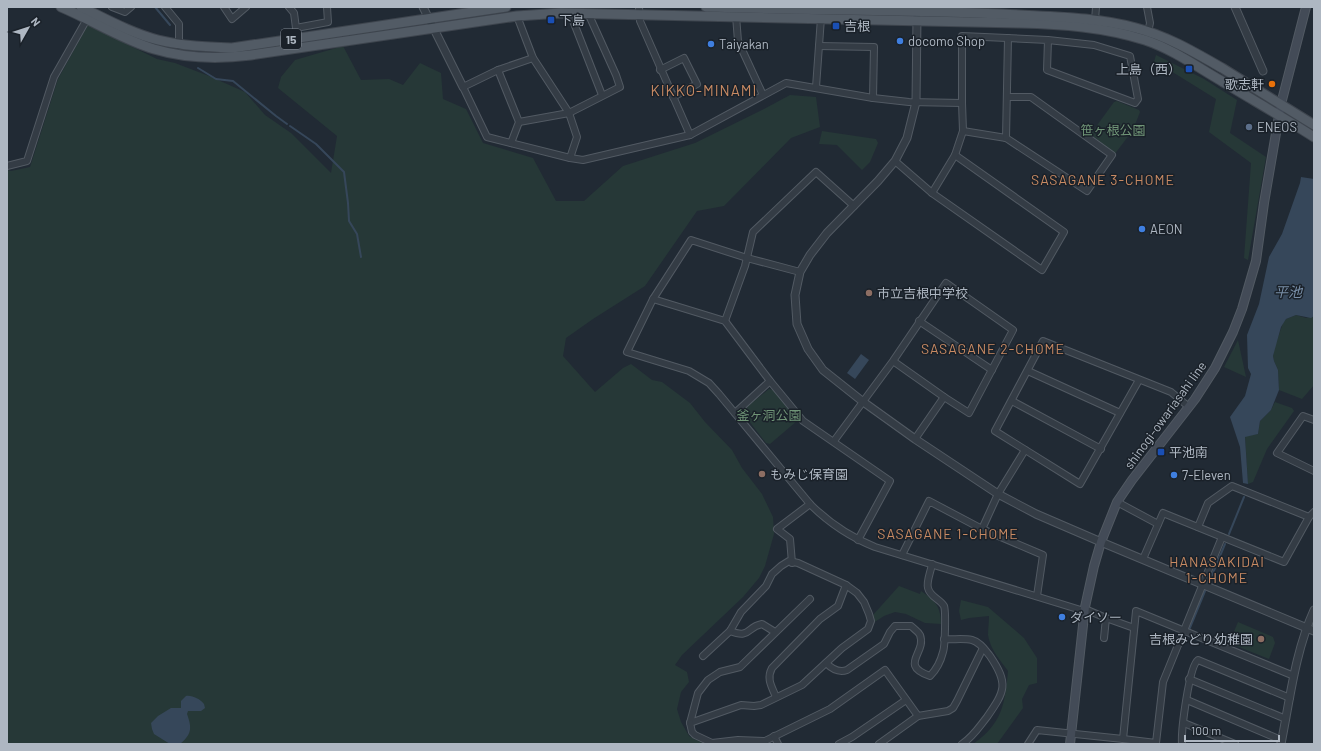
<svg xmlns="http://www.w3.org/2000/svg" width="1321" height="751" font-family="Barlow,'Noto Sans JP',sans-serif">
<style>
.green{fill:#263837}
.water{fill:#36475a}
.lines{fill:none;stroke-linecap:round;stroke-linejoin:round}
.stream{stroke:#36475a;stroke-width:2}
.minor-casing{stroke:#525a63;stroke-width:8}
.tertiary-casing{stroke:#525a63;stroke-width:9}
.secondary-casing{stroke:#525a63;stroke-width:10}
.primary-casing{stroke:#3e454e;stroke-width:11}
.minor{stroke:#343c45;stroke-width:6}
.tertiary{stroke:#343c45;stroke-width:7}
.secondary{stroke:#434b57;stroke-width:8}
.primary{stroke:#525b65;stroke-width:9}
.transit-dot{fill:#1a4fb4;stroke:#1a2129;stroke-width:1.5}
.shop-dot{fill:#3f7fe0;stroke:#1a2129;stroke-width:1.5}
.food-dot{fill:#e8710a;stroke:#1a2129;stroke-width:1.5}
.service-dot{fill:#5c6f8a;stroke:#1a2129;stroke-width:1.5}
.education-dot{fill:#8d6e63;stroke:#1a2129;stroke-width:1.5}
.labels{text-anchor:middle;dominant-baseline:central;stroke-width:3;stroke-linejoin:round;paint-order:stroke}
.shield{fill:#1a2129;stroke:#828a94;stroke-width:1}
.shield-label{font-size:12px;font-weight:bold;fill:#aeb7c2}
.poi-label{font-size:13px;fill:#aeb7c2;stroke:#1a2129;text-anchor:start}
.park-label{font-size:13px;fill:#709577;stroke:#1a2129}
.street-label{font-size:13px;fill:#aeb7c2;stroke:#1a2129}
.neighbourhood-label{font-size:14px;letter-spacing:1px;fill:#c88a63;stroke:#1a2129}
.water-label{font-size:14px;font-style:italic;fill:#798fa8;stroke:#1a2129}
.quarter-label{font-size:15px;letter-spacing:1px;fill:#c88a63;stroke:#1a2129}
</style>
<rect width="100%" height="100%" fill="#212a34"/>
<g class="green">
<path d="M88,25L157,59L175,63L209,76L245,92L265,115L291,133L331,173L337,136L278,88L281,77L295,60L343,46L361,80L389,79L403,85L420,63L441,73L443,99L466,109L483,143L533,158L556,201H584L623,166L695,143L764,109L790,95L816,97L820,127L791,138L724,206L697,211L645,286L593,319L566,338L563,356L595,392L623,368L631,364L652,380L662,382L690,403L705,422L732,450L742,468L762,494L773,517L774,534L765,566L759,578L743,597L682,655L675,665L687,672L689,682L681,692L677,709L681,722L689,736L704,744H7V170L11,171L30,167L58,79Z"/>
<path d="M1156,55L1204,79L1237,100L1230,133L1266,157L1248,260L1244,258L1251,163L1209,132L1216,99L1166,68L1154,62Z"/>
<path d="M1117,101L1139,110L1140,112L1133,130L1114,155L1091,138L1090,135L1114,102Z"/>
<path d="M822,131L876,139L878,143L870,162L862,170L837,145L819,144Z"/>
<path d="M1296,315L1306,318L1314,316V385L1302,399L1279,390L1278,370L1274,361L1273,356L1275,346L1283,323L1286,319Z"/>
<path d="M1238,340L1246,377L1224,367Z"/>
<path d="M769,389L773,390L797,418V421L770,444L766,443L742,412L743,410Z"/>
<path d="M1275,402L1292,408L1294,411L1267,449L1253,482L1248,484L1245,436L1258,434L1260,421L1271,410Z"/>
<path d="M899,586L920,594L921,591C935,601 941,606 941,624L925,623L906,614L895,612L884,616L873,623V615Z"/>
<path d="M961,600L988,607L1024,638L1037,658V683L1029,685L1022,699L1023,708L997,744H973C1002,724 1005,704 1008,671C1000,660 990,649 988,635C988,629 989,623 989,616L969,618L961,620L959,611Z"/>
<path d="M1238,622L1273,637L1275,643L1269,659L1229,643Z"/>
</g>
<g class="water">
<path d="M1301,177L1314,179V316L1311,318L1296,315L1286,319L1281,327L1273,356L1274,361L1278,370L1279,390L1271,410L1260,421L1258,434L1245,437L1248,484L1243,483L1240,447L1230,417L1245,396L1251,374L1248,368L1247,335L1259,304L1269,257L1282,234L1300,183Z"/>
<path d="M861,354L869,360L855,379L847,373Z"/>
<path d="M186,696C192,695 200,699 204,704L205,708L201,711H188L187,714C192,728 192,734 180,744H170L154,734L152,729L151,723L158,716L171,708H181V701Z"/>
</g>
<g class="lines">
<g class="stream">
<path d="M155,7L170,25"/>
<path d="M198,68L216,79L233,81L276,116L287,124"/>
<path d="M290,126L316,144L344,172L348,203L349,221L357,234L361,257"/>
<path d="M1229,534L1244,497"/>
<path d="M1210,580L1225,544"/>
<path d="M1189,630L1205,591"/>
</g>
<g class="minor-casing">
<g id="minor">
<path d="M112,7L125,12L131,7"/>
<path d="M165,7L179,24V46"/>
<path d="M224,7L232,19L246,7"/>
<path d="M289,7L294,13L296,28L328,22L327,7"/>
<path d="M639,7L640,21L690,135"/>
<path d="M1147,7L1150,23L1148,32"/>
<path d="M570,13L602,95"/>
<path d="M517,16L533,58L569,113L577,137L570,158"/>
<path d="M736,16L738,41L763,95"/>
<path d="M1095,20L1096,7"/>
<path d="M819,46L874,47L873,98"/>
<path d="M533,58L498,70L463,87L487,137L570,158L583,160L690,135L786,83L873,98L909,102L962,103"/>
<path d="M498,70L519,122L511,143"/>
<path d="M660,70L684,58L697,84L673,97"/>
<path d="M816,87L821,18"/>
<path d="M519,122L569,113L620,87L616,75L588,13"/>
<path d="M963,131L1006,138L1087,191L1112,155L1031,97H1008"/>
<path d="M1006,138L1008,38"/>
<path d="M895,161L932,193L1042,270L1064,232L955,155"/>
<path d="M7,166L27,161L54,77L87,19"/>
<path d="M932,193L955,155L963,131L962,103V36L1048,40L1094,45L1130,56L1138,99L1135,103L1047,70L1048,40"/>
<path d="M800,272L747,258L691,240L653,299L627,352L689,371L709,383L719,394L810,504C829,523 850,537 875,547L1084,611"/>
<path d="M653,299L725,321L770,381L803,421L890,481L858,540"/>
<path d="M725,321L745,266L753,232L816,172L854,206"/>
<path d="M919,321L992,370"/>
<path d="M1028,371L1120,413"/>
<path d="M1139,380L1080,484L995,431L1043,341L1171,392L1189,407"/>
<path d="M1012,401L1101,449"/>
<path d="M735,413L770,381"/>
<path d="M1314,420L1303,416L1277,453L1314,471"/>
<path d="M915,439L944,397"/>
<path d="M834,441L893,361L946,283L1013,330L969,413L944,397L893,361"/>
<path d="M1117,502L1158,524"/>
<path d="M1198,527L1208,503L1232,486L1309,517"/>
<path d="M982,529L998,494L1025,450"/>
<path d="M902,555L929,501L982,529L1043,555L1037,596"/>
<path d="M1143,559L1163,513L1284,562L1309,517L1314,512"/>
<path d="M792,563L790,539L777,529L810,504"/>
<path d="M1085,609L1106,618L1104,638"/>
<path d="M1106,618L1134,628"/>
<path d="M730,631C751,639 746,627 762,624L775,632"/>
<path d="M944,639C952,640 963,638 972,640C980,642 985,650 990,656C1009,684 1005,691 987,717C979,727 973,737 962,744"/>
<path d="M703,656L730,631L741,612L766,586L772,574L781,566L789,561L798,563L846,585L857,593L864,602L869,614L871,621L868,629L842,648L802,685L761,705L754,706L741,705L690,723L698,693L708,680L720,672L740,667L810,599"/>
<path d="M826,663C832,669 839,673 847,670L884,644L890,632L895,626H911C914,629 918,631 920,635C927,653 898,665 930,676C936,670 941,660 943,652C945,647 946,611 944,606C940,599 930,597 928,588C926,582 931,571 932,564"/>
<path d="M1189,679L1286,719"/>
<path d="M776,697C772,687 766,679 772,668L820,619L838,606L846,585"/>
<path d="M1187,700L1281,740"/>
<path d="M690,723L692,732L695,735L712,743L738,740L765,741L830,709L885,670L918,716L948,711L953,708L957,701L983,648"/>
<path d="M1184,723L1235,744"/>
<path d="M774,736L778,744"/>
<path d="M1123,739L1136,611L1294,676"/>
<path d="M839,744L852,737L906,700"/>
<path d="M879,744L918,716"/>
<path d="M1028,744L1037,730L1123,739L1156,743L1163,682L1222,537"/>
<path d="M1182,744C1181,731 1189,666 1198,660L1290,698"/>
</g>
</g>
<g class="tertiary-casing">
<g id="tertiary">
<path d="M423,7L463,87"/>
<path d="M1235,7L1263,71"/>
<path d="M917,17L916,102L907,138L895,161L878,181L827,233L810,255L800,272L795,295L797,324L808,349L823,370L862,401L915,439L998,494L1036,514L1101,542L1314,631"/>
<path d="M1281,744C1290,699 1295,652 1314,610"/>
</g>
</g>
<g class="secondary-casing">
<path id="secondary" d="M1070,744L1085,607L1094,566L1101,542L1117,502L1132,480L1195,399L1215,368L1233,332L1242,309L1256,261L1264,203L1281,104L1306,7"/>
</g>
<g class="primary-casing">
<g id="primary">
<path d="M61,7C92,20 121,39 154,49C184,58 220,59 251,55L517,16L561,13L1019,23C1062,24 1104,27 1145,40C1172,49 1196,66 1220,80C1251,99 1283,117 1314,137"/>
<path d="M81,7C106,19 131,33 158,40C183,46 207,47 232,48L506,7"/>
<path d="M706,7C805,10 904,10 1003,14C1048,17 1092,16 1136,28C1167,36 1194,52 1222,68C1253,87 1283,106 1314,125"/>
</g>
</g>
<use href="#minor" class="minor"/>
<use href="#tertiary" class="tertiary"/>
<use href="#secondary" class="secondary"/>
<use href="#primary" class="primary"/>
</g>
<g class="transit-dot">
<rect x="547" y="16" width="8" height="8" rx="2"/>
<rect x="832" y="22" width="8" height="8" rx="2"/>
<rect x="1185" y="65" width="8" height="8" rx="2"/>
<rect x="1157" y="448" width="8" height="8" rx="2"/>
</g>
<g class="shop-dot">
<circle cx="900" cy="41" r="4"/>
<circle cx="711" cy="44" r="4"/>
<circle cx="1142" cy="229" r="4"/>
<circle cx="1174" cy="475" r="4"/>
<circle cx="1062" cy="617" r="4"/>
</g>
<circle class="food-dot" cx="1272" cy="84" r="4"/>
<circle class="service-dot" cx="1249" cy="127" r="4"/>
<g class="education-dot">
<circle cx="869" cy="293" r="4"/>
<circle cx="762" cy="474" r="4"/>
<circle cx="1261" cy="639" r="4"/>
</g>
<g class="labels">
<rect class="shield" x="281" y="29" width="20" height="20" rx="3"/>
<g class="shield-label">
<text x="291" y="39">15</text>
</g>
<g class="poi-label">
<text x="559" y="20">下島</text>
<text x="844" y="26">吉根</text>
<text x="908" y="41">docomo Shop</text>
<text x="719" y="44">Taiyakan</text>
<text x="1181" y="69" text-anchor="end">上島（西）</text>
<text x="1264" y="84" text-anchor="end">歌志軒</text>
<text x="1257" y="127">ENEOS</text>
<text x="1150" y="229">AEON</text>
<text x="877" y="293">市立吉根中学校</text>
<text x="1169" y="452">平池南</text>
<text x="770" y="474">もみじ保育園</text>
<text x="1182" y="475">7-Eleven</text>
<text x="1070" y="617">ダイソー</text>
<text x="1253" y="639" text-anchor="end">吉根みどり幼稚園</text>
</g>
<g class="park-label">
<text x="1113" y="130">笹ヶ根公園</text>
<text x="769" y="415">釜ヶ洞公園</text>
</g>
<g class="street-label">
<text transform="translate(1165 415) rotate(-54)">shinogi-owariasahi line</text>
</g>
<g class="neighbourhood-label">
<text x="1103" y="179">SASAGANE 3-CHOME</text>
<text x="993" y="348">SASAGANE 2-CHOME</text>
<text x="948" y="533">SASAGANE 1-CHOME</text>
<text x="1217" y="561">HANASAKIDAI<tspan x="1217" dy="16">1-CHOME</tspan></text>
</g>
<g class="water-label">
<text x="1288" y="291">平池</text>
</g>
<g class="quarter-label">
<text x="704" y="90">KIKKO-MINAMI</text>
</g>
</g>
<rect width="1321" height="751" fill="none" stroke="#aeb7c2" stroke-width="16"/>
<g transform="translate(28 28) rotate(51)" stroke="#1a2129" stroke-width="3" paint-order="stroke">
<path d="M0-3L7 15L0 10L-7 15Z" fill="#aeb7c2"/>
<text y="-6" font-size="11" font-weight="bold" text-anchor="middle" fill="#aeb7c2">N</text>
</g>
<path d="M1185 735v6h94v-6" fill="none" stroke="#aeb7c2" stroke-width="2"/>
<text x="1191" y="735" font-size="12" fill="#aeb7c2" stroke="#1a2129" stroke-width="3" paint-order="stroke">100 m</text>
</svg>
